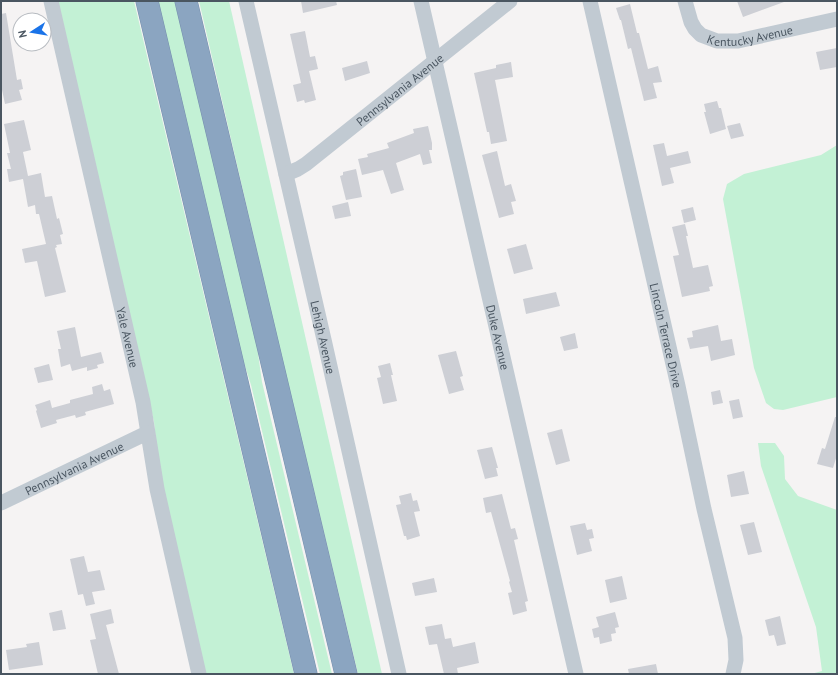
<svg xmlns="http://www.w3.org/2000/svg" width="838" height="675" font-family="'PT Sans',sans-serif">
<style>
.green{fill:#c3f1d5}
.building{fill:#cdcfd5}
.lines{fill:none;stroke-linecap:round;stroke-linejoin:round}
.highway-casing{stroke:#7690ad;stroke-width:23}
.street{stroke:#c1cad2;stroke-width:15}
.highway{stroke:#8ba5c1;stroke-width:22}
.labels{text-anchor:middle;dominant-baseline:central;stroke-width:3;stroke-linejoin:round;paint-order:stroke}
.street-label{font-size:12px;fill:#4a5661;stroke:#fff}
</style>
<rect width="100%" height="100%" fill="#f5f3f3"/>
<g class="green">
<path d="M58,1H134L294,674H205L159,470L154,422Z"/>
<path d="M157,1H175L183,32L255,332L262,382L332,674H320L251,385L236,338Z"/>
<path d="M199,1H229L382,674H358L276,333Z"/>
<path d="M837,145V397L783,410L774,409L766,403L754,368L723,199L727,184L744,174L821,155Z"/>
<path d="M758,443H775L784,456L785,479L798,496L837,510V674H811L822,671L816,627L761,466Z"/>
</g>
<g class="building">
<path d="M301,1H336L337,5L303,13Z"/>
<path d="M737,1H784V2L743,17Z"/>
<path d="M630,4L637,33H639L648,69L658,66L662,82L653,83L657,98L644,101L631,48L628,49L621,20H620L616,8Z"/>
<path d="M6,13L17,80L21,79L23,89L19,90L22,100L5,104L1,85V14Z"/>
<path d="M305,31L310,57L315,56L318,69L309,71L316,100L305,103L304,100L297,102L293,85L301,83L290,34Z"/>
<path d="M837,48V67L820,70L816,52Z"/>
<path d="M367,61L370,73L345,81L342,68Z"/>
<path d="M511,62L513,77L495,80L507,141L491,144L489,132H487L474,73L496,68V65Z"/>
<path d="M717,101L719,108H721L726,129L710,134L704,112H706L704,104Z"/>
<path d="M24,120L31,150L23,152L28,176L41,173L45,197L52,196L57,219L59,218L63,234L60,235L62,244L56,245L57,247L55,248L66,292L45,297L37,261L25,263L22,249L46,244L39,214H36L35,205L28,207L23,179L9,182L7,169H11L7,153H10L4,124Z"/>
<path d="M740,123L744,136L731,139L727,126Z"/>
<path d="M428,126L432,143V150H429L432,163L423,165L420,154L396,163L404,190L391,194L383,170L362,175L358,159L368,157L367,154L389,148L387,143L414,133L413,129Z"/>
<path d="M664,143L667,156L688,151L691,163L670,168L674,183L662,186L653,145Z"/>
<path d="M497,151L505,186L511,184L516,201L511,202L514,214L499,218L482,155Z"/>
<path d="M356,169L362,197L346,200L340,176L343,175V172Z"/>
<path d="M348,202L351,216L335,219L332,206Z"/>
<path d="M693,207L696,220L684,223L681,210Z"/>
<path d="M685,224L688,236H686L693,268L708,265L713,286L709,287L710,291L682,297L673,256L679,255L672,227Z"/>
<path d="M526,244L533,269L514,274L507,249Z"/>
<path d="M556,292L560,306L526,314L523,299Z"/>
<path d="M718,325L721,341L732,339L735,355L711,361L708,346L690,349L687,338L693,337L692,331Z"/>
<path d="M75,327L81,357L101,352L104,363L97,365L98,368L87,371V367L72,371L70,364L61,367L58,349H61L57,331Z"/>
<path d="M575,333L578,348L564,351L560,337Z"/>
<path d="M456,351L463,376L460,377L464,390L449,394L438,355Z"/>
<path d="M390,363L393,375H391L397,401L383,404L377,378L381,377L378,366Z"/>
<path d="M49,364L53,380L38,383L34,368Z"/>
<path d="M102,384L104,391L110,389L114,404L85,412L86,415L76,418L75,415L56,420L57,423L41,428L36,411L37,410L35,405L50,400L52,408L70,403V400L93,394L92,387Z"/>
<path d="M720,390L723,403L713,405L711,392Z"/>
<path d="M739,399L743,417L733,419L729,401Z"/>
<path d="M835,417H837V455L833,468L817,464L822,448L825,449Z"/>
<path d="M562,429L570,461L556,465L547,433Z"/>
<path d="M492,447L498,468H496L498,476L485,479L477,450Z"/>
<path d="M744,471L749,494L731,497L727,475Z"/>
<path d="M411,493L413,501L417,500L420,511L414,512L420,536L407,540L406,536H404L396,505L401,504L399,496Z"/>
<path d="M502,494L511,529L515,528L518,539L514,540L528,601L525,602L527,611L513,615L508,593L512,592L509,582L510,581L491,512L486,513L483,498Z"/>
<path d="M754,522L762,552L748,555L740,525Z"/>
<path d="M585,523L587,530L592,529L594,538L589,539L592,551L577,555L570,526Z"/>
<path d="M84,556L88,572L100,570L105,590L92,592L95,604L86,606L83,594L78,595L70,559Z"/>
<path d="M622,576L627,599L610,603L605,580Z"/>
<path d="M434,578L437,592L415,596L412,583Z"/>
<path d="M111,609L114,623L106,625L119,674H98L90,640L96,639L90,614Z"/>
<path d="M62,610L66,629L53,631L49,613Z"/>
<path d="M615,612L619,627L615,628L616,633L611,634L612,641L600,644L599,637L594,638L592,629L599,627L596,617Z"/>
<path d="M780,616L786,644L777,646L774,635L769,636L765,620Z"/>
<path d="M442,624L445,639L451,638L453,647L475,642L479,663L457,668L458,674H444L437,644L429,645L425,627Z"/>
<path d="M39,642L43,665L9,670L6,650L27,647L26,644Z"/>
<path d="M656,664L658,674H629L628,669Z"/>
</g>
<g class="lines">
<g class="highway-casing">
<g id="highway">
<path d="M147,1L306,674"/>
<path d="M186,1L346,674"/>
</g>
</g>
<g class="street">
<path id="s1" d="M51,1L143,402L157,489L199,674"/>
<path id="s2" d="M246,1L325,344L399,674"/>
<path id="s3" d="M421,1L576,674"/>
<path id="s4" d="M590,1L678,386L704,509L735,638L736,660L733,674"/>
<path id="s5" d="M685,1L691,22L695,29L701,35L717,41H738L837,19"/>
<path id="s6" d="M286,174L298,169L306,164L510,1"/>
<path id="s7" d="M1,503L147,433"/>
</g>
<use href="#highway" class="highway"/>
</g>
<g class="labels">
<g class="street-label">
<text stroke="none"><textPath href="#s5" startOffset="89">Kentucky Avenue</textPath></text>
<text stroke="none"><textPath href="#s6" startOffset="142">Pennsylvania Avenue</textPath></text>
<text stroke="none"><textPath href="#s4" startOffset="343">Lincoln Terrace Drive</textPath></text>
<text stroke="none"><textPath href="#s1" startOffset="345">Yale Avenue</textPath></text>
<text stroke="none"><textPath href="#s2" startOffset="345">Lehigh Avenue</textPath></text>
<text stroke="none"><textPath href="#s3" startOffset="345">Duke Avenue</textPath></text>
<text stroke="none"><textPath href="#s7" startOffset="81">Pennsylvania Avenue</textPath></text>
</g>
</g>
<rect width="838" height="675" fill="none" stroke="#4a5661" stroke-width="4"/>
<g transform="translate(32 32) rotate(258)"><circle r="19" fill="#ffffff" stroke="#b7bbc0"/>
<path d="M0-3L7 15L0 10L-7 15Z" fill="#1a73e8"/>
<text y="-6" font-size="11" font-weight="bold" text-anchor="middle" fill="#4a5661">N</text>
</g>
</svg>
